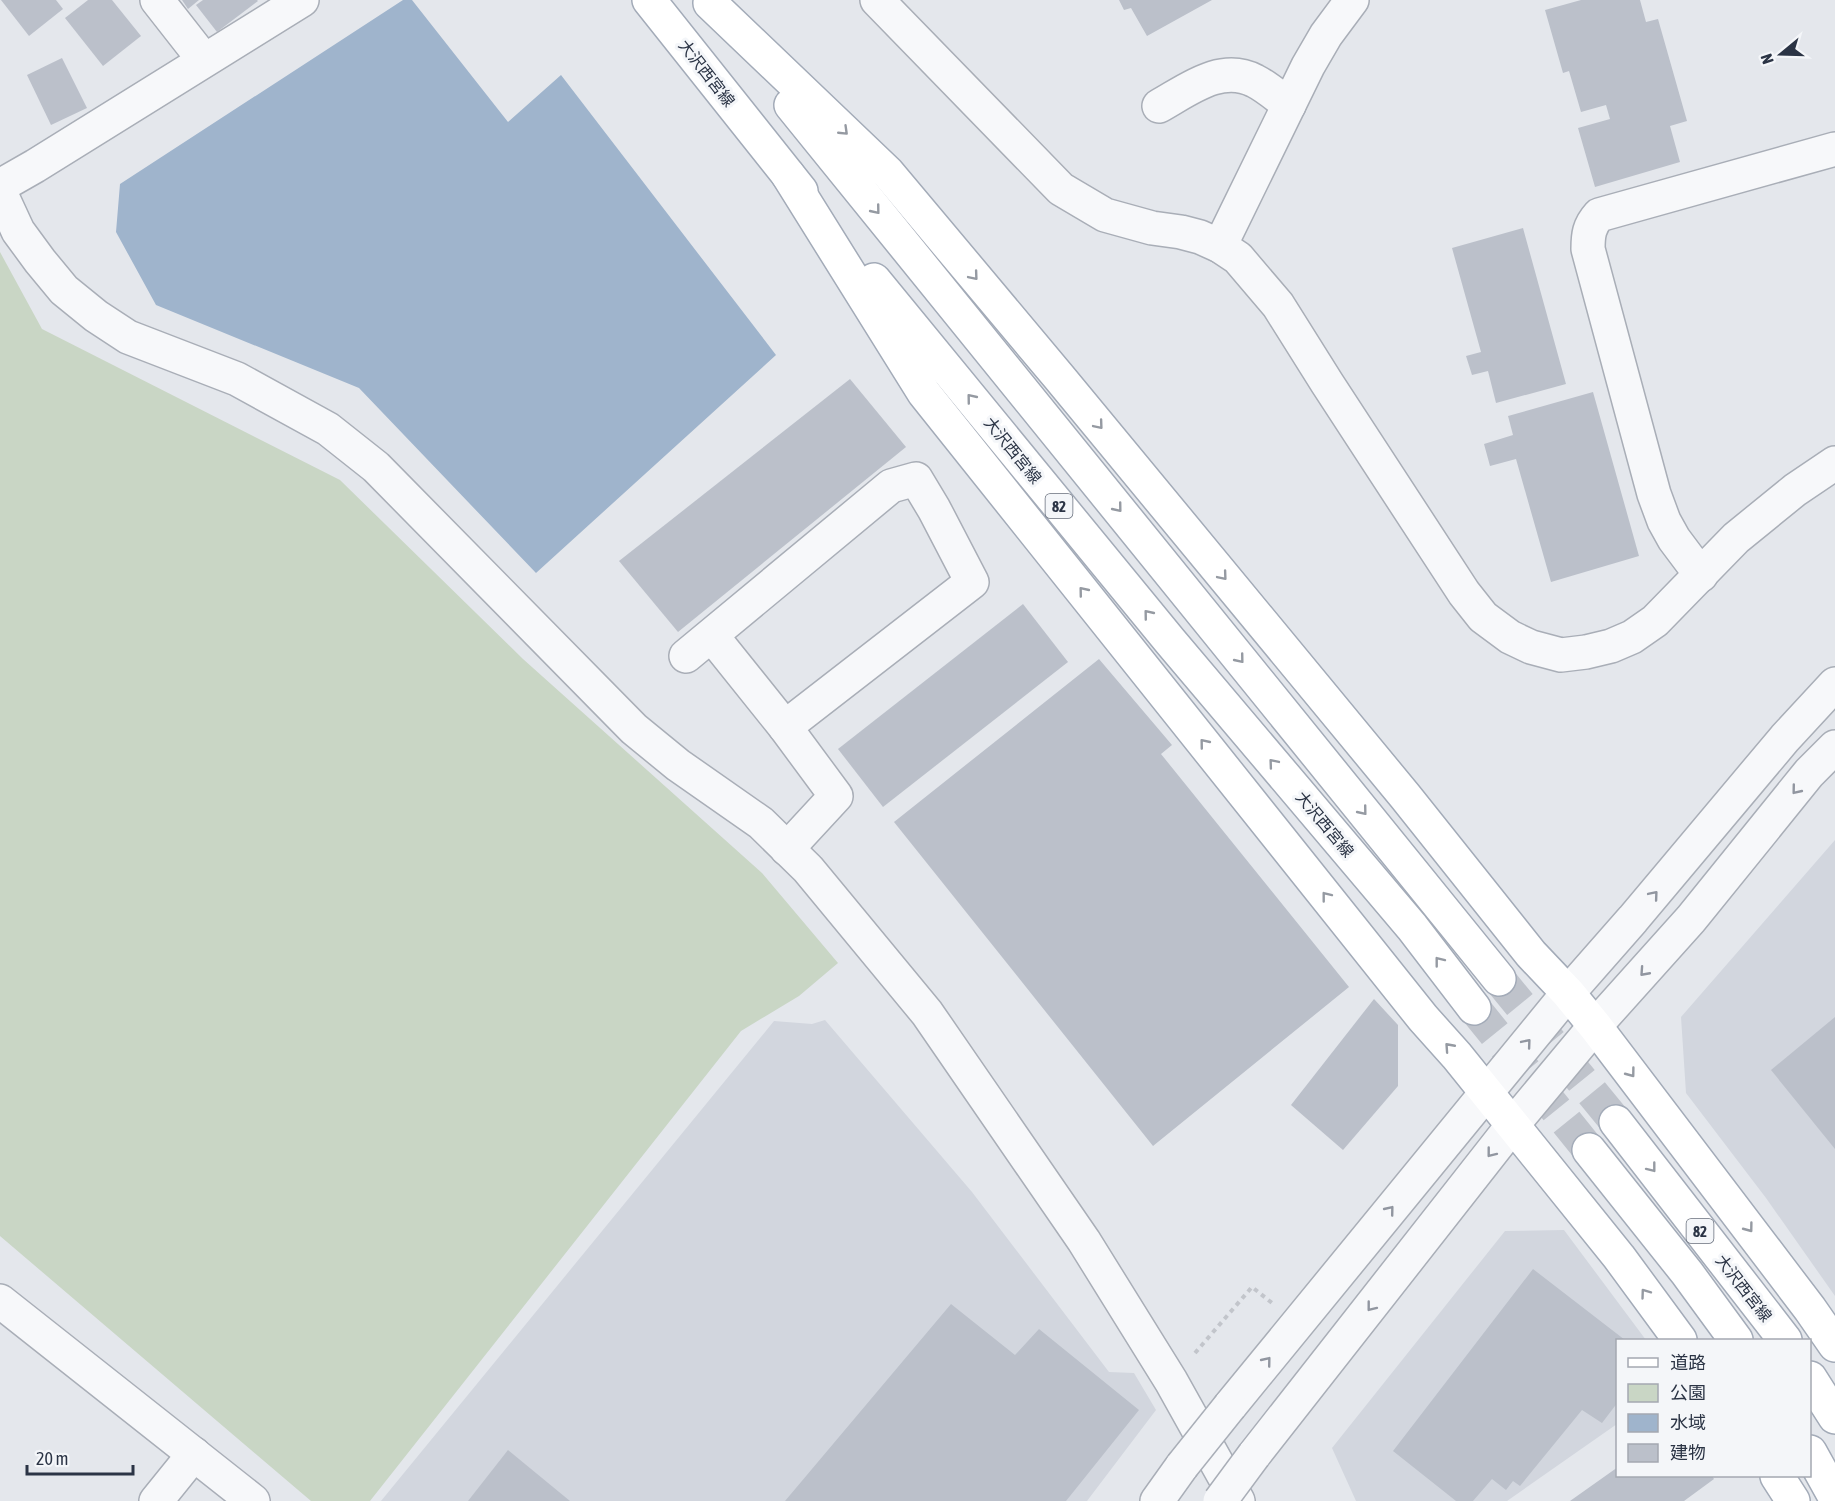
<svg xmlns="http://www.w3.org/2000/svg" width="1835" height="1501" font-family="'Asap Condensed','Noto Sans JP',sans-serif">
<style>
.built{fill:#d2d6de}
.green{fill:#c9d6c5}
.water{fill:#9fb4cc}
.building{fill:#bbc0ca}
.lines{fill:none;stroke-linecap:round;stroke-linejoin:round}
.major-tunnel{stroke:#bfc3cb;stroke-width:33;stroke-dasharray:33 16;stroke-linecap:butt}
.minor-casing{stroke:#a9aeb7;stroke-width:36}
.major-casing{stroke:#a3abb8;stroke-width:36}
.path{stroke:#c2c5cb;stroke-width:4;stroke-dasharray:4.5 4.5;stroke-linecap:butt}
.minor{stroke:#f7f8fa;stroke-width:33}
.major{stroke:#fff;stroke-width:33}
.minor-bridge-casing{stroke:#a9aeb7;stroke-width:36;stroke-linecap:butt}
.minor-bridge{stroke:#f7f8fa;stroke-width:33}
.oneway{stroke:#959aa2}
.oneway2{stroke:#9196a0}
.labels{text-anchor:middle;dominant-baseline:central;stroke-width:6;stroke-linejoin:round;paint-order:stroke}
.shield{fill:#f4f6f9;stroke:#676e7b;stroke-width:1.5}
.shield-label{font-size:15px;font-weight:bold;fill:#2b3445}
.street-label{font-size:16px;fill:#2b3445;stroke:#f4f6f9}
</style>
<rect width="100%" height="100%" fill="#e4e7ec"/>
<g class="built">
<path d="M1835,840V1296L1766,1198L1686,1093L1681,1017Z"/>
<path d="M825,1020L972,1192L1109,1372L1134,1373L1156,1410L1087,1501H381L774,1021L812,1024Z"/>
<path d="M1564,1230L1646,1340H1618L1617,1424L1507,1501H1356L1332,1448L1505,1231Z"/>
</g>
<path class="green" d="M0,252L42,329L340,480L523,659L762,873L838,963L799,996L741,1031L370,1501H311L0,1236Z"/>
<path class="water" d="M403,0H412L508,122L561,75L776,355L536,573L359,388L156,305L116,232L120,184Z"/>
<g class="building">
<path d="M1,0H56L63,9L29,36Z"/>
<path d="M88,0H112L141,36L103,66L65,18Z"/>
<path d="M182,0H199L188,9Z"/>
<path d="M203,0H257L258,1L217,32L196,5Z"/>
<path d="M1119,0H1212L1147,36L1131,8L1124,10Z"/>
<path d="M1581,0H1640L1646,22L1658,19L1687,121L1670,126L1680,162L1595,187L1578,128L1610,119L1606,105L1581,112L1569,71L1563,73L1545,10Z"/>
<path d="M62,58L87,108L51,125L27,75Z"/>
<path d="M1523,228L1566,384L1496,403L1488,371L1472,375L1466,356L1481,352L1452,248Z"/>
<path d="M850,379L906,447L678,632L619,561Z"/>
<path d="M1593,392L1639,556L1551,582L1516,459L1490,466L1484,444L1513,435L1508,416Z"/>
<path d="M1023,604L1068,662L883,807L838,749Z"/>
<path d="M1099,659L1172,745L1161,754L1349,987L1153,1146L894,822Z"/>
<path d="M1374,999L1398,1025V1086L1343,1150L1291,1105Z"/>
<path d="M1835,1017V1149L1771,1070Z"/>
<path d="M1533,1269L1625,1340H1618V1402L1602,1423L1582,1410L1520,1486L1513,1481L1506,1490L1492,1479L1473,1501H1456L1393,1451Z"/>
<path d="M951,1304L1015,1355L1039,1329L1139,1410L1066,1501H785Z"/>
<path d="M508,1450L570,1501H468Z"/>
<path d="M1618,1467V1476H1712L1714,1479L1684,1501H1570Z"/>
</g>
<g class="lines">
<g class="major-tunnel">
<path d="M1499,979L1616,1122"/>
<path d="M1474,1008L1589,1150"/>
</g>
<g class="minor-casing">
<g id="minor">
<path d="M157,0L204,60"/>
<path d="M877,0L1061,189L1105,215L1152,228L1181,232L1200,237L1220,246L1238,258L1278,305L1327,383L1464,593L1483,617L1510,637L1531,647L1561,655L1586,652L1611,646L1632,637L1655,621L1736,538L1795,490L1835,463"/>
<path d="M1159,106C1188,90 1221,63 1255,81C1267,87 1278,97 1289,105"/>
<path d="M0,186L35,166L302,0"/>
<path d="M0,192L18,231L40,261L64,290L96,316L128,337L237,379L328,429L376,467L634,729L678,765L761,823L808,869L927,1013L1084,1241L1171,1381L1238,1501"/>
<path d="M1220,246L1308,66L1326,35L1352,0"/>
<path d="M1701,575L1674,539L1664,521L1654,494L1588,249C1588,235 1589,226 1599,215L1835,149"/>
<path d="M712,636L785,727"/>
<path d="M686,656L891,486L916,479L934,509L972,582L785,727L836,796L787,849"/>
<path d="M0,1301L253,1501"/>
<path d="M1230,1406L1568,993L1633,919L1785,738L1835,684"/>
<path d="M1254,1455L1520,1116L1595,1026L1691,919L1809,773L1835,747"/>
<path d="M156,1501L194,1454"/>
<path d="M1157,1501L1182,1466"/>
</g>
</g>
<g class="major-casing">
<g id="major">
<path d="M649,0L801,191"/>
<path d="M710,3L888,173L1059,377L1405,796L1531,954L1568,993L1595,1026L1810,1309L1835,1345"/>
<path d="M791,105L1499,979"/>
<path d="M788,175L924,393L1423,1018L1457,1056L1619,1257L1680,1340"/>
<path d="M874,280L1170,641L1412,927L1474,1008"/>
<path d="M1616,1122L1785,1340"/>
<path d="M1589,1150L1687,1273L1736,1340"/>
<path d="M1810,1378L1835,1417"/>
<path d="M1810,1452L1835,1497"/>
<path d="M1777,1476L1793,1501"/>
</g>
</g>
<path class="path" d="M1195,1353L1252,1287L1272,1303"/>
<use href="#minor" class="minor"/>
<use href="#major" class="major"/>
<g class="minor-bridge-casing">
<g id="minor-bridge">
<path d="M1182,1466L1230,1406"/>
<path d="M1220,1501L1254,1455"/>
</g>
</g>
<use href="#minor-bridge" class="minor-bridge"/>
</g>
<defs><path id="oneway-chevron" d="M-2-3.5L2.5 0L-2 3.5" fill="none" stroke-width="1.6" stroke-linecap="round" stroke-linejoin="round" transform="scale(1.5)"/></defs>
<g class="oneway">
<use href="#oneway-chevron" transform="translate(844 131) rotate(44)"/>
<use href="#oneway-chevron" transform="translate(876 210) rotate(51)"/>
<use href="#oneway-chevron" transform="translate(974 276) rotate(50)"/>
<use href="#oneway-chevron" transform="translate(971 398) rotate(-129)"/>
<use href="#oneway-chevron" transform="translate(1099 425) rotate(50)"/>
<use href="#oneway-chevron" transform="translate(1118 508) rotate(51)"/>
<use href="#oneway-chevron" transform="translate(1223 576) rotate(50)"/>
<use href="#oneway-chevron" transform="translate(1083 591) rotate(-129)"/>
<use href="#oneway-chevron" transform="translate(1148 614) rotate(-129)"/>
<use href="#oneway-chevron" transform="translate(1240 659) rotate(51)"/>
<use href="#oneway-chevron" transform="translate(1204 743) rotate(-129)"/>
<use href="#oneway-chevron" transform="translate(1273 763) rotate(-130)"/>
<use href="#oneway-chevron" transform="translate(1363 811) rotate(51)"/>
<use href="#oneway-chevron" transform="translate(1326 896) rotate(-128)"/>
<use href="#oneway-chevron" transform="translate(1439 961) rotate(-128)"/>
<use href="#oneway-chevron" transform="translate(1449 1047) rotate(-132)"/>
<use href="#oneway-chevron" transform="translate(1631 1073) rotate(53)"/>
<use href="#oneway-chevron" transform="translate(1652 1168) rotate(52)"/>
<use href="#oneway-chevron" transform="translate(1749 1228) rotate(53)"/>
<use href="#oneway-chevron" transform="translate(1645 1293) rotate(-126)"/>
</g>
<g class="oneway2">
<use href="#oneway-chevron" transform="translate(1796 790) rotate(129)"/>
<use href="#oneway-chevron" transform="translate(1654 895) rotate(-50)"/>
<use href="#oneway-chevron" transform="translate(1644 972) rotate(132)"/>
<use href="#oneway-chevron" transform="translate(1527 1043) rotate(-50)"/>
<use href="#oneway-chevron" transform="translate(1491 1153) rotate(128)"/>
<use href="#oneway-chevron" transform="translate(1390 1210) rotate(-51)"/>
<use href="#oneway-chevron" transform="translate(1371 1307) rotate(128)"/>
<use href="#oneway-chevron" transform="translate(1267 1361) rotate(-51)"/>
</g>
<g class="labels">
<g class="shield">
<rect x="1045.5" y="494" width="27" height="24" rx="4.5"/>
<rect x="1686.5" y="1219" width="27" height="24" rx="4.5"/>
</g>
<g class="shield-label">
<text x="1059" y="506">82</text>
<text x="1700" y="1231">82</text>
</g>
<g class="street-label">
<text transform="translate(707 73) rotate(52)">大沢西宮線</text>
<text transform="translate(1013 450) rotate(51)">大沢西宮線</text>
<text transform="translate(1325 824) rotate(50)">大沢西宮線</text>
<text transform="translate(1744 1288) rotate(52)">大沢西宮線</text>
</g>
</g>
<rect x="1616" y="1339" width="195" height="138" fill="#f4f6f9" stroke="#a4a8b1" stroke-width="1.5"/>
<rect x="1628" y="1358" width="30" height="9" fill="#ffffff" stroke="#a4a8b1" stroke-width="1.5"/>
<text x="1670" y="1369" font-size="18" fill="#2b3445">道路</text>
<rect x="1628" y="1384" width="30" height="18" fill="#c9d6c5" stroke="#a4a8b1" stroke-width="1.5"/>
<text x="1670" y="1399" font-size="18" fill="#2b3445">公園</text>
<rect x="1628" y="1414" width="30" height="18" fill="#9fb4cc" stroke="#a4a8b1" stroke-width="1.5"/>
<text x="1670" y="1429" font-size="18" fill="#2b3445">水域</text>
<rect x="1628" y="1444" width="30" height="18" fill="#bbc0ca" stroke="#a4a8b1" stroke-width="1.5"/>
<text x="1670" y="1459" font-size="18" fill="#2b3445">建物</text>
<g transform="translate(1781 54) rotate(251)" stroke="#f4f6f9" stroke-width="4.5" paint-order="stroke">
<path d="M0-4.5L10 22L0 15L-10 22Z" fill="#2b3445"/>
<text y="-9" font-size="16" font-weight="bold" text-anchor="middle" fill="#2b3445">N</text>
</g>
<path d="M27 1465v9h106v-9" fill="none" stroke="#2b3445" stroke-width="3"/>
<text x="36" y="1465" font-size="18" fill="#2b3445" stroke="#f4f6f9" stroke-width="4.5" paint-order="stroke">20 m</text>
</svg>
